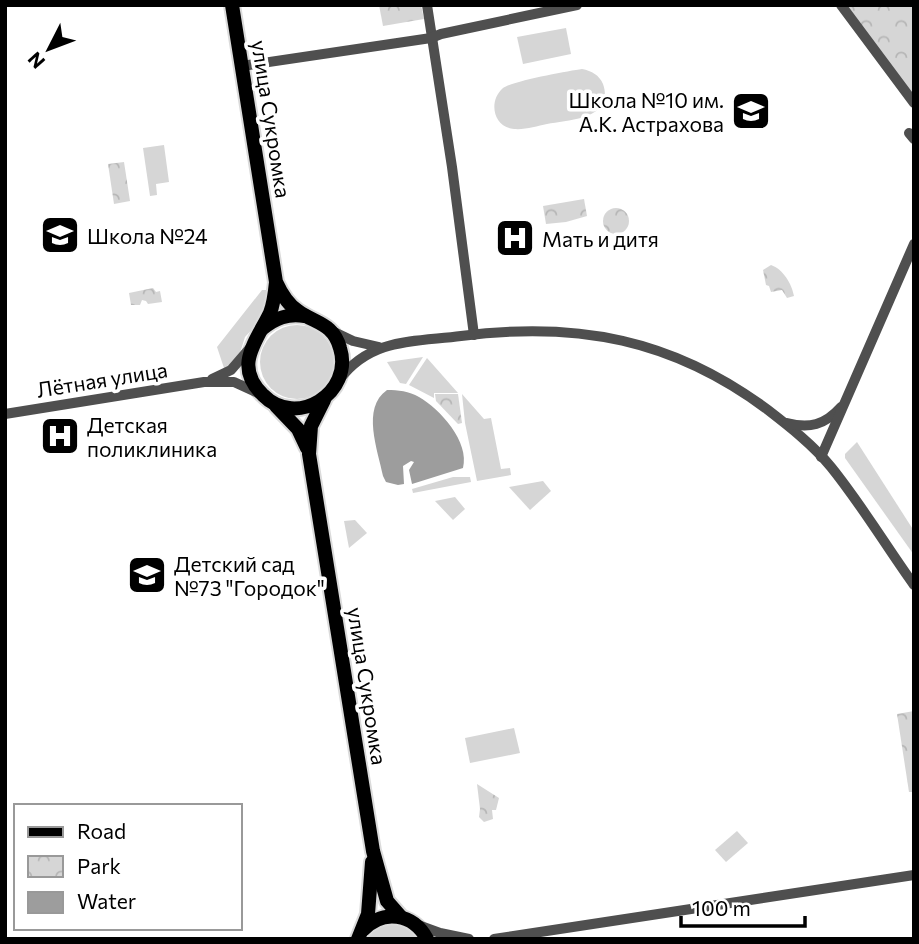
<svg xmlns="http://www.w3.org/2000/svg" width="919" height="944" font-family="Commissioner,sans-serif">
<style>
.green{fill:#d6d6d6}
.park{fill:url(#park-crowns)}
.water{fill:#9d9d9d}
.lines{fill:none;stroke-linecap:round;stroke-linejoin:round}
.major-casing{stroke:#dbdbdb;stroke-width:18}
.minor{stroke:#4f4f4f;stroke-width:10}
.major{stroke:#000;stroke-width:14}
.labels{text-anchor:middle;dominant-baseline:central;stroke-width:7;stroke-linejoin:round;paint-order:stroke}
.poi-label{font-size:21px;fill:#000;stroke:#fff;text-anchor:start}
.street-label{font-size:21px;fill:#000;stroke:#fff}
</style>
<defs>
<pattern id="park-crowns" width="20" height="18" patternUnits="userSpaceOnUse" patternTransform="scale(1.75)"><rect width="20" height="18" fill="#d6d6d6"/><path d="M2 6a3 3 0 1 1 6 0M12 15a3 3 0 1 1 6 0" fill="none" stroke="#b6b6b6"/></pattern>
</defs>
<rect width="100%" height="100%" fill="#fff"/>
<g class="green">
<path d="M566,28L571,54L523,64L517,37Z"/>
<path d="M582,69C592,71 599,75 603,84C615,119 569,120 547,124C537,126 525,130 514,129C493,127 488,101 503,88C513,81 568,71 582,69Z"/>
<path d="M164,145L169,182L156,184L157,195L150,196L143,148Z"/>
<path d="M262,290H269L267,305L258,323L245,337L240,353L225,371L217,347Z"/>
<circle cx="297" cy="362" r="37"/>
<path d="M423,357L406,384L400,383L387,362Z"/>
<path d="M427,358L458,393H434V398L409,385Z"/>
<path d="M462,394L484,419L491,418L501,469L510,468L511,475L477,481L465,423Z"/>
<path d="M857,442L914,531V555L845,458V454Z"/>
<path d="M453,477H470L471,482L413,493L412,489Z"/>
<path d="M543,481L551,491L530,510L509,487Z"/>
<path d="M455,497L465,509L453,520L435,501Z"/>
<path d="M355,520L367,533L349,548L344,521Z"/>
<path d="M514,728L520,753L470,763L465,738Z"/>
<path d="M737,831L748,843L726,862L715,850Z"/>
<path d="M388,923C402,924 410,928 419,939H366L377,927Z"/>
</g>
<g class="park">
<path d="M379,5H421L424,19L383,26Z"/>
<path d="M845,5H914V97Z"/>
<path d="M124,162L130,201L114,204L108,164Z"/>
<path d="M584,199L587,216L566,222L546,224L543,206Z"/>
<circle cx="616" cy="221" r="13"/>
<path d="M771,265C783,269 792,284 794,296L787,298L782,290L771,292L769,286L766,285L763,270Z"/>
<path d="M153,288L156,292L160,291L162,302L148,304L146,301L142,300L140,305H131L129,293Z"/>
<path d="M435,394H458L462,423L458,424L436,401Z"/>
<path d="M914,711V792H909L897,714Z"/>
<path d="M477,784L499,798L496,810H492L493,819L484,822L479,817L480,809Z"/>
</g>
<path class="water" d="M387,390C398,390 409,391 419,397C440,409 470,442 463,468L412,484L409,470L414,462L411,461L403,466L404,484L398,485L386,482L383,476C378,450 361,408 387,390Z"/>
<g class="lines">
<g class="major-casing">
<g id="major">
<path d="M232,5L276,282C275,292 274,303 270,313C256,342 233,366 263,395C296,429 354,393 340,348C333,323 316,324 298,311C287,304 281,293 276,282"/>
<path d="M262,329C275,318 288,313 305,316"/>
<path d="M324,400L311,426L309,454L373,851L387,901L401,917"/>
<path d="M276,406L298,429L307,448"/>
<path d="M363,930C383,909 413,913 427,939"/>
<path d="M358,939L368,914L372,862"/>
</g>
</g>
<g class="minor">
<path d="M427,5L452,167L474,335"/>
<path d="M841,5L914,103"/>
<path d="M242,66L431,38L441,34L577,5"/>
<path d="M909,133L914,139"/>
<path d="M332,331L353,341L379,347"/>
<path d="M212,379L231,370L250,348"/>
<path d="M340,379C371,338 414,342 461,336C577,321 673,339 768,410C790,427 813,445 831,467C861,504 886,546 914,585"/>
<path d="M5,414L204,382H234L258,393"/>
<path d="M787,423C809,429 825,425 841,407"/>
<path d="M821,457L914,244"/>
<path d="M418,925L440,933L469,939"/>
<path d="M494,939L914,875"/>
</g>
<use href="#major" class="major"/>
</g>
<defs>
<g id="school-square" transform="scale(2.0125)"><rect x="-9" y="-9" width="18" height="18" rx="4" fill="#000" stroke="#fff"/><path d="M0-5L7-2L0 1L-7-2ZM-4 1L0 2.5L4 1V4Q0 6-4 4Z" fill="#fff"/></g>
<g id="hospital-square" transform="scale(2.0125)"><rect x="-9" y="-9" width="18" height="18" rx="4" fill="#000" stroke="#fff"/><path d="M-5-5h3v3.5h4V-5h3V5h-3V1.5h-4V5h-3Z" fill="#fff"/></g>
</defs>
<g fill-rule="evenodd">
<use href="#school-square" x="751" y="111"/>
<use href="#school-square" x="60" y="235"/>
<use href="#hospital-square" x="515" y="238"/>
<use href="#hospital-square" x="60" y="436"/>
<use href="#school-square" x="147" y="575"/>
</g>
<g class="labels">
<g class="poi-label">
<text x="724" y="99" text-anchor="end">Школа №10 им.<tspan x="724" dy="24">А.К. Астрахова</tspan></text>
<text x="87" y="235">Школа №24</text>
<text x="542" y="238">Мать и дитя</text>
<text x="87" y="424">Детская<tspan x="87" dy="24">поликлиника</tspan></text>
<text x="174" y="563">Детский сад<tspan x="174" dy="24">№73 "Городок"</tspan></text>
</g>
<g class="street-label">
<text transform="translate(272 119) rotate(81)">улица Сукромка</text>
<text transform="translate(102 379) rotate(-9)">Лётная улица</text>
<text transform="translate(368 686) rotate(81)">улица Сукромка</text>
</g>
</g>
<rect width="919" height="944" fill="none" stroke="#000000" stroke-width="14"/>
<rect x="14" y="804" width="228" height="126" fill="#ffffff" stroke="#999999" stroke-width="2"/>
<rect x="28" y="827" width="35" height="10" fill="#000000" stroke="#999999" stroke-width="2"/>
<text x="77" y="839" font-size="21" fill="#000000">Road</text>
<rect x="28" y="856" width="35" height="21" fill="url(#park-crowns)" stroke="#999999" stroke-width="2"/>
<text x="77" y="874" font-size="21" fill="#000000">Park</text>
<rect x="28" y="892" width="35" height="21" fill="#9d9d9d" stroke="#999999" stroke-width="2"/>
<text x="77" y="909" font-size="21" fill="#000000">Water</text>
<g transform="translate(49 49) rotate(228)" stroke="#ffffff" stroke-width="5" paint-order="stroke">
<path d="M0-5L12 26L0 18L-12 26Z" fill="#000000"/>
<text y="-10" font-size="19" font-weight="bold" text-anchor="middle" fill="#000000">N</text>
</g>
<path d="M681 916v10h124v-10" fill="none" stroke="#000000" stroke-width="3.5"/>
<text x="692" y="916" font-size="21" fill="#000000" stroke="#ffffff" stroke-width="5" paint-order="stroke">100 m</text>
</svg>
